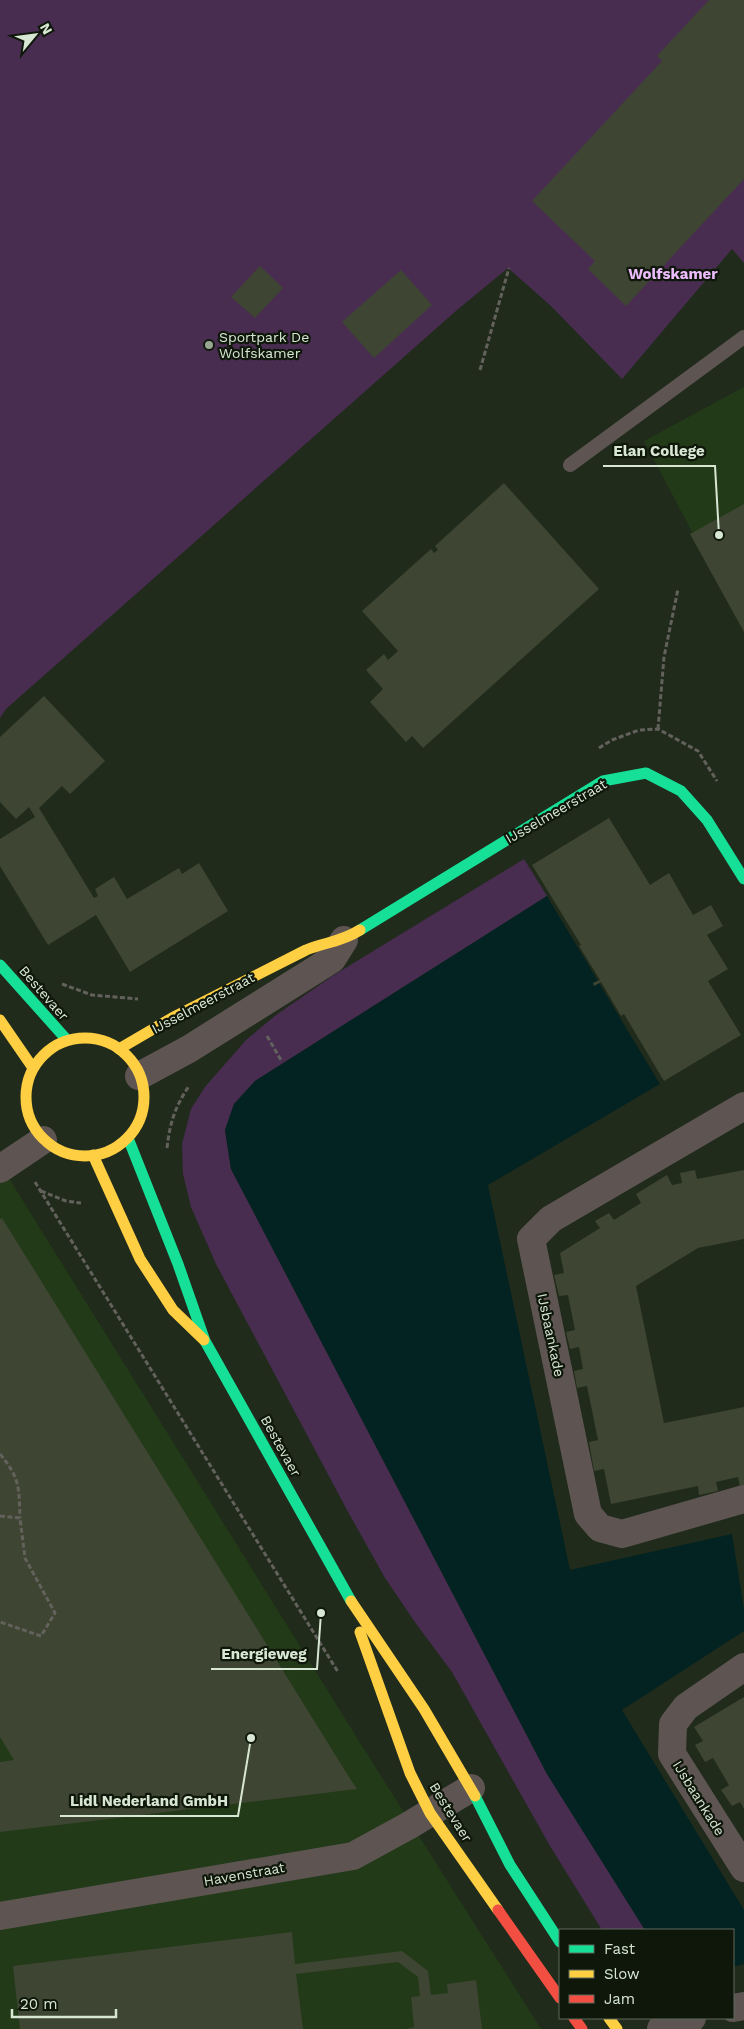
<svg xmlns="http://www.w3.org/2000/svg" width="744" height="2029" font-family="'Work Sans',sans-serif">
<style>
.built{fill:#223a18}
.green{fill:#482d50}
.water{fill:#032322}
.building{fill:#3e4532}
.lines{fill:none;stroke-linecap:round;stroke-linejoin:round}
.path{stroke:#63615c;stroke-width:3;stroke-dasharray:5 2.5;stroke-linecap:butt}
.lane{stroke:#5e5553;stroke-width:14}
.street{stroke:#5e5553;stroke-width:28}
.fast{stroke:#16e098;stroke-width:11}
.slow{stroke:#ffcf43;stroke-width:11}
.jam{stroke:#f24e42;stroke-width:11}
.poi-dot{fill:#98a593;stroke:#0e170a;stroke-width:2}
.labels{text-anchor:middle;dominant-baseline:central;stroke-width:4.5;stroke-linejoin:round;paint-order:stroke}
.poi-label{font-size:14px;fill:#d8e7d4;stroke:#0e170a;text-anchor:start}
.street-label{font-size:14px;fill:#d8e7d4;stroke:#0e170a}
.neighbourhood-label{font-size:15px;font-weight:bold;fill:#ecbcfc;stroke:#0e170a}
.leader{fill:none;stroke:#d8e7d4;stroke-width:2}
.callout-dot{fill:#d8e7d4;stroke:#0e170a;stroke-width:2}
.callout-label{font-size:15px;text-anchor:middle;font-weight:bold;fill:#d8e7d4;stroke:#0e170a;stroke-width:4.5;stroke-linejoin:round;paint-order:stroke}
</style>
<rect width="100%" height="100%" fill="#202b1b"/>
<g class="built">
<path d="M744,387V630L644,441Z"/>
<path d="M0,1164L364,1749L541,2029H0Z"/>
</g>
<g class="green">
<path d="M0,0H744V263L732,249L622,379L551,306L508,268L457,310L6,709L0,718Z"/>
<path d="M524,859L547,896L255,1081L234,1104L225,1130L231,1169L547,1774L645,1930H602L550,1846L452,1672L417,1625L385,1578L347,1510L216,1264L191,1207L183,1174L182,1144L191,1109L205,1087L246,1040L276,1015L334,975Z"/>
</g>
<path class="water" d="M547,896L598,981L593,983L594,986L599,983L660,1084L488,1185L570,1570L732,1534L744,1609V1631L622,1710L744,1910V1964L733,1967V1930H645L547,1774L231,1169L225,1130L234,1104L255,1081Z"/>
<g class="building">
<path d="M709,0H744V179L626,306L588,269L595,261L532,201L662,61L657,56Z"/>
<path d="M260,266L283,288L255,318L231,297Z"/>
<path d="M401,270L432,305L374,358L342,322Z"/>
<path d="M504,483L599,589L423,748L412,736L406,742L370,702L383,689L366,670L384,654L388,660L398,651L362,611L431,549L434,553L438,550L435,546Z"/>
<path d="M744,504V632L690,534Z"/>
<path d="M44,696L105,761L70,794L62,786L39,808L94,898L98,896L95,889L114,877L127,899L179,868L182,874L199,863L228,911L130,972L96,915L48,945L0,866V839L35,817L29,807L16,819L0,802V737Z"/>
<path d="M609,818L650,885L669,873L693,915L711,905L723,926L707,935L728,969L708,981L741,1035L664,1081L624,1014L621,1016L601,982L594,986L593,983L600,980L579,946L581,945L532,865Z"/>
<path d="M695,1170L697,1179L744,1170V1239L698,1248L636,1286L664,1423L744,1407V1486L740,1487L738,1477L716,1482L718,1491L699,1495L698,1486L611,1504L604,1469L594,1471L589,1442L598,1440L587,1386L577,1388L574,1371L583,1369L579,1347L570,1349L566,1332L575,1330L568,1295L559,1296L554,1275L564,1273L560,1253L600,1228L595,1221L609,1213L614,1220L641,1203L636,1194L667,1175L672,1185L682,1183L680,1173Z"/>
<path d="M2,1218L349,1777L357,1789L0,1832V1762L14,1760L0,1737V1219Z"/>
<path d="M744,1697V1809L740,1802L732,1806L721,1790L729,1785L713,1758L705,1762L695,1745L703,1741L694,1727Z"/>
<path d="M292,1932L295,1964L402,1951L428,1971L431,1995L448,1993L447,1984L476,1980L482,2029H406L414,2027L411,1997L420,1996L418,1977L398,1962L296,1974L303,2029H20L13,1966Z"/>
</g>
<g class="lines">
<g class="path">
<path d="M480,370L509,268"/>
<path d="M658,729L664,657L678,589"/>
<path d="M599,748L612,740L639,730L658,729L698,751L717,781"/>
<path d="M62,984L92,995L138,999"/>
<path d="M267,1036L281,1060"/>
<path d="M167,1148C170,1122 175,1107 189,1086"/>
<path d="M35,1182L338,1672"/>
<path d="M41,1191L66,1201L81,1203"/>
<path d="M0,1454C20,1478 19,1488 20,1518"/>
<path d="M0,1516L20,1518L25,1558L55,1613L41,1636L0,1622"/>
</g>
<path class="lane" d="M570,465L744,337"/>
<g class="street">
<path d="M139,1076L189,1049L315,970L332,959L344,940"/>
<path d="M744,1106L551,1219L531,1239L588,1514L600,1528L622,1534L744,1499"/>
<path d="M0,1169L43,1140"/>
<path d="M744,1667L686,1707L673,1724L672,1754L744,1868"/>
<path d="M0,1916L353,1856L408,1826L471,1788"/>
<path d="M733,2008L744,2006"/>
<path d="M661,2029L692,2018"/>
</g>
<g class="fast">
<path d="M360,930L603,781L646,773L681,791L707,820L744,879"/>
<path d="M0,965L67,1040"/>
<path d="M128,1138L178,1264L205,1341L351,1601"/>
<path d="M475,1796L510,1865L560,1942"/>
</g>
<g class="slow">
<path d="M0,1020L33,1068"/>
<circle cx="85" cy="1097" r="59"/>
<path d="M119,1049L172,1018L306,950C326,942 341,942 360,930"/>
<path d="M93,1155L140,1259L173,1310L204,1340"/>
<path d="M351,1601L424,1709L475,1796"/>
<path d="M360,1632L410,1773L430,1813L498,1910"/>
<path d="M609,2018L617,2029"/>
</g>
<g class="jam">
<path d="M498,1910L560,1998"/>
<path d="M574,2018L582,2029"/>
</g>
</g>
<circle class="poi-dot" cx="209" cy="345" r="5"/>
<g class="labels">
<g class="poi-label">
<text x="219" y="337">Sportpark De<tspan x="219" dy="16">Wolfskamer</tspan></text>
</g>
<g class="street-label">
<text transform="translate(556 811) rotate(-30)">IJsselmeerstraat</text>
<text transform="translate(44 993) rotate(49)">Bestevaer</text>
<text transform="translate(203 1003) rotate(-28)">IJsselmeerstraat</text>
<text transform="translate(551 1335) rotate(78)">IJsbaankade</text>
<text transform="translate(281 1446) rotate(61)">Bestevaer</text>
<text transform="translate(699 1798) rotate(58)">IJsbaankade</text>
<text transform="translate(451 1812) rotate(58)">Bestevaer</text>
<text transform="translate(244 1874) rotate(-10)">Havenstraat</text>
</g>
<g class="neighbourhood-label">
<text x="673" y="274">Wolfskamer</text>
</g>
</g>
<path class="leader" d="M719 535L715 466H603M321 1613L317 1669H211M251 1738L238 1816H60"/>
<g class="callout-dot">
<circle cx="719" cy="535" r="5"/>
<circle cx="321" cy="1613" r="5"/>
<circle cx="251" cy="1738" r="5"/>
</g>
<g class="callout-label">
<text x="659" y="456">Elan College</text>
<text x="264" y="1659">Energieweg</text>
<text x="149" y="1806">Lidl Nederland GmbH</text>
</g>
<rect x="559" y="1929" width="175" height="90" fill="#0e170a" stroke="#5f6a5b"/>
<rect x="569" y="1945" width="25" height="8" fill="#16e098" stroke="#5f6a5b"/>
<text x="604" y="1954" font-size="15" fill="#d8e7d4">Fast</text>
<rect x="569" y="1970" width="25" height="8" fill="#ffcf43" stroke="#5f6a5b"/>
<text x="604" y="1979" font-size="15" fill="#d8e7d4">Slow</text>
<rect x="569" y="1995" width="25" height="8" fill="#f24e42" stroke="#5f6a5b"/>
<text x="604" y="2004" font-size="15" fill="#d8e7d4">Jam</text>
<g transform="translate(35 35) rotate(61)" stroke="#0e170a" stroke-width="4" paint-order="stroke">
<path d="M0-4L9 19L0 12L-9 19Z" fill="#d8e7d4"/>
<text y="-8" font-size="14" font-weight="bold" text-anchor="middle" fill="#d8e7d4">N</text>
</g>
<path d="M12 2009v8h104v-8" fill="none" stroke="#d8e7d4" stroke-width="2.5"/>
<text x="20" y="2009" font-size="15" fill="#d8e7d4" stroke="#0e170a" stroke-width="4" paint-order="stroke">20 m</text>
</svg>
